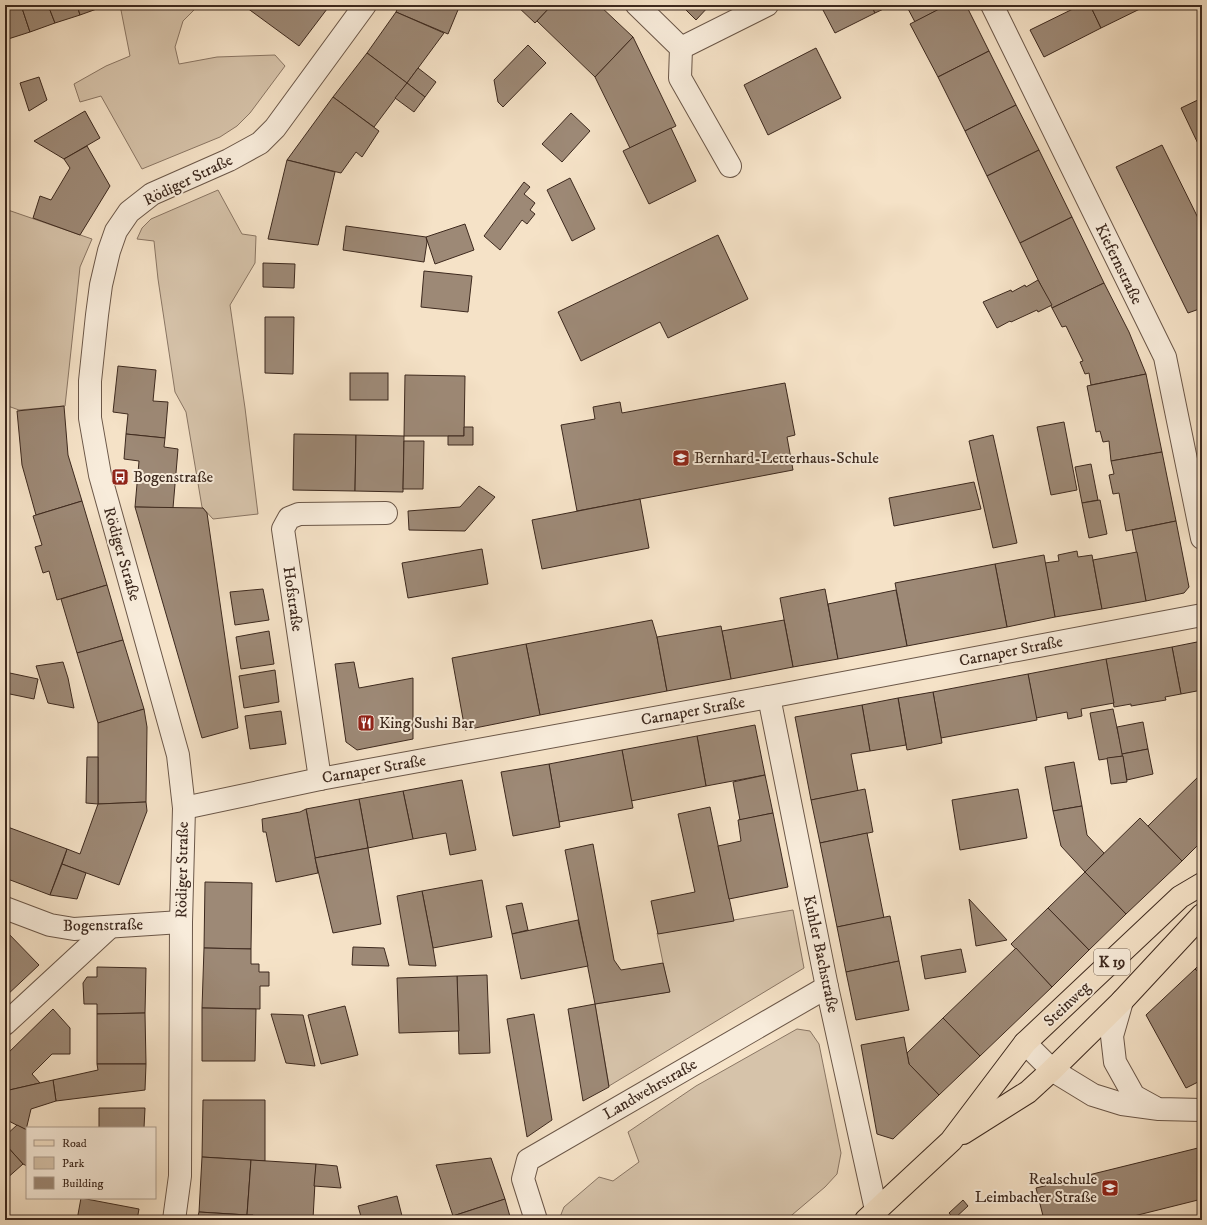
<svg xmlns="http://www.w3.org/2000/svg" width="1207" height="1225" font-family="'IM FELL DW Pica',serif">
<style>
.green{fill:#d6c3aa;stroke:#8a7664}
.building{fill:#9d8976;stroke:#3d291e}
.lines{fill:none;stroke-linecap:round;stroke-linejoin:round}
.minor-casing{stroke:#6b5748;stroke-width:24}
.major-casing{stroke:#3d291e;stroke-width:24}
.minor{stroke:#f8ecdb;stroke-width:22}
.major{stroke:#f5e2c7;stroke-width:22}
.labels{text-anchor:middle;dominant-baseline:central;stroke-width:4;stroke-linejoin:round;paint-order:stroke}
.shield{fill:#f8ecdb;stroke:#756457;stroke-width:1}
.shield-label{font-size:15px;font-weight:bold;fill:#3d291e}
.street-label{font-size:16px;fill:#3d291e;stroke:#f8ecdb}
.poi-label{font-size:16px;fill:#3d291e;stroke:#f8ecdb;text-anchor:start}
</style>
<rect width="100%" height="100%" fill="#f5e2c7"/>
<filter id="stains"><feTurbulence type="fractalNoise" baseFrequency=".005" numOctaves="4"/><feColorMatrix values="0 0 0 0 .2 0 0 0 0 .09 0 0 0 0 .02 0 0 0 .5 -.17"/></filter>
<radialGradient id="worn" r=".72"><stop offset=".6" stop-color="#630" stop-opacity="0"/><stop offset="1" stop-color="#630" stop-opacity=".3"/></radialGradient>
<g class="green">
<path d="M120,5H199L183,21L175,47L179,64L217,57L275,55L285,66L250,113L237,126L220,137L142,169L101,96L80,102L74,84L106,66L130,56Z"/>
<path d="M218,190L242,234L256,236L255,263L230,305L245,408L258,514L213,519L202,507L186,412L175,392L158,279L154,241L137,239L142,228L151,219Z"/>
<path d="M5,209L92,239L80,267L65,406L19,410L5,405Z"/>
<path d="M793,910L804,968L609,1086L595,1004L669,992L657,933Z"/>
<path d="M797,1029L810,1031L819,1044L841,1153L837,1174L825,1187L786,1220H561L560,1217L564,1207L599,1177L613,1181L639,1162L628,1132L696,1086Z"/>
</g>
<g class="building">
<path d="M5,5H21L30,32L5,40Z"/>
<path d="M21,5H48L55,23L30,32Z"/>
<path d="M48,5H77L80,15L55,23Z"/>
<path d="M77,5H105V6L80,15Z"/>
<path d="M243,5H321L327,9L299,46Z"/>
<path d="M399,5H460L448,34L396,12Z"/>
<path d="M516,5H552L535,23Z"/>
<path d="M552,5H599L633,37L595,77L537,21Z"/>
<path d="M681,5H710L696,20Z"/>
<path d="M834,5H871L875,13L835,33L823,10Z"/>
<path d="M871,5H892L875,13Z"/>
<path d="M906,5H947L915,22Z"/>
<path d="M947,5H966L989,51L938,77L910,24Z"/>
<path d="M1081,5H1090L1101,28L1044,57L1030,30Z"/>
<path d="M1090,5H1148L1101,28Z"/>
<path d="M396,12L444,33L407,83L367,53Z"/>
<path d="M633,37L676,126L630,148L595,77Z"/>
<path d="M528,45L546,63L503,107L498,102L494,80Z"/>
<path d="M816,48L841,98L768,135L744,85Z"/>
<path d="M989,51L1016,105L965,131L938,77Z"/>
<path d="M367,53L407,83L374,127L333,97Z"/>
<path d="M418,68L436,82L425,97L407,83Z"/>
<path d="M39,77L47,100L29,111L20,83Z"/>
<path d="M407,83L425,97L414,112L395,98Z"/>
<path d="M333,97L379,131L362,157L356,152L341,173L287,160Z"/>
<path d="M1202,98V152L1181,108Z"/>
<path d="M1016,105L1039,150L987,176L965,131Z"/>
<path d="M85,111L100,138L64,159L34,141Z"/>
<path d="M571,113L590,131L562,162L542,144Z"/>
<path d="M671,128L696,181L649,204L623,151Z"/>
<path d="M1162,145L1202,226V308L1188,313L1116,167Z"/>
<path d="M87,146L110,186L80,235L33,218L40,196L51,200L70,168L64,159Z"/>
<path d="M1039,150L1072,217L1020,243L987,176Z"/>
<path d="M287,160L335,172L318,245L268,239Z"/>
<path d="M570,178L595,229L572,241L547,190Z"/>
<path d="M524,182L530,187L524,194L535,203L530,210L535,214L527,224L522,220L500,250L484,236Z"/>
<path d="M1072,217L1104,283L1052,308L1020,243Z"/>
<path d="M465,224L474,250L435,264L426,237Z"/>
<path d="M346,226L426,237L427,242L424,262L343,250Z"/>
<path d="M718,235L748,299L668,338L660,322L581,361L558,312Z"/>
<path d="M263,263L295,264L294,288L263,287Z"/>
<path d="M424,271L472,276L468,312L421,307Z"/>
<path d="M1038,280L1052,305L1038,312L1037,310L1011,322L1010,321L997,328L983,302L1011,290L1012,292L1025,285L1026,287Z"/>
<path d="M1104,283L1129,332L1146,374L1091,385L1089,373L1085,374L1080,362L1083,361L1066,326L1062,327L1052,308Z"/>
<path d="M265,317H294L293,374L265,373Z"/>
<path d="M118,366L156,370L153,401L168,402L165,438L126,434L128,414L113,412Z"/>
<rect x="350" y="373" width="38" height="27"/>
<path d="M1146,374L1162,452L1111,461L1109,441L1103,442L1100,431L1096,432L1087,386Z"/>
<path d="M405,375L465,376L464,436H404Z"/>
<path d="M785,383L795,435L787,437L793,470L577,511L561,425L595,419L593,407L620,402L622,413Z"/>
<path d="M64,406L68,455L82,501L36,515L22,465L17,411Z"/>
<path d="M1064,422L1077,490L1051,495L1037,427Z"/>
<path d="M464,427H473V445H448V436H464Z"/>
<path d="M126,434L165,438L164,447L178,449L173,508L135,507L139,461L124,459Z"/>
<path d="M294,434L356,435L355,491L293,490Z"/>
<path d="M356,435L404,436L403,492L355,491Z"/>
<path d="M993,435L1017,543L993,548L969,441Z"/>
<path d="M404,441H424L423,489H403Z"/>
<path d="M1162,452L1176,521L1126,531L1119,493L1113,494L1109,475L1114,474L1111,461Z"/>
<path d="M1091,464L1098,500L1082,503L1075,467Z"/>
<path d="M974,482L981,509L894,526L889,498Z"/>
<path d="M479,486L495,497L465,531L409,530L408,511L460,507Z"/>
<path d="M640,499L649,548L542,569L532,520Z"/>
<path d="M1100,500L1107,534L1089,538L1082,503Z"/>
<path d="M82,501L107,585L57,600L49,571L43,573L35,547L42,545L33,516Z"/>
<path d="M135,507L203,508L207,513L238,728L202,738Z"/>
<path d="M1176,521L1189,587L1184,593L1146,601L1132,530Z"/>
<path d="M482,549L488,584L408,598L402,563Z"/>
<path d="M1077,551L1078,557L1092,555L1102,609L1055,617L1045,563L1059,561L1058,555Z"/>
<path d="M1137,552L1146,601L1102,609L1093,560Z"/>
<path d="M1044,555L1055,617L1007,627L995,564Z"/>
<path d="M995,564L1007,627L907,646L895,583Z"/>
<path d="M107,585L123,640L77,653L61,599Z"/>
<path d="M263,589L269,620L235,625L230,592Z"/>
<path d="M825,589L838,659L793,667L780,598Z"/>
<path d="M896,590L907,646L838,659L828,604Z"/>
<path d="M652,620L657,637L667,691L540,715L526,644Z"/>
<path d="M784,620L793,667L731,679L722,631Z"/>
<path d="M721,626L731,679L667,691L657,637Z"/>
<path d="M269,631L274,664L241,669L236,637Z"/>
<path d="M123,640L144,709L98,723L77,653Z"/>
<path d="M1202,641V690L1181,694L1172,647Z"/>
<path d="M526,644L540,715L465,730L452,658Z"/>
<path d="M1172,647L1181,694L1165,697L1166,700L1131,706V704L1114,707L1106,659Z"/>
<path d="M1106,659L1114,703L1081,709L1082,716L1068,719L1067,712L1036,718L1028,674Z"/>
<path d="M63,662L68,678L74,708L48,703L36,666Z"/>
<path d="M354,662L359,688L413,678V739L357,750L346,742L335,664Z"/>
<path d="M275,670L279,702L244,708L239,676Z"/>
<path d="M5,672L38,679L34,699L5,693Z"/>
<path d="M1028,674L1037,720L941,738L933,692Z"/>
<path d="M933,692L942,743L907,750L898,698Z"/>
<path d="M898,698L906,745L870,751L862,705Z"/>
<path d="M862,705L870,751L851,754L858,791L811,800L795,717Z"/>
<path d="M144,709L147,727L146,802L98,804V723Z"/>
<path d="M1113,709L1123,756L1099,760L1090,713Z"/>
<path d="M281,711L286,744L250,749L245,716Z"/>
<path d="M1143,722L1148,749L1122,754L1117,727Z"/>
<path d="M755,725L765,775L706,786L697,736Z"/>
<path d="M697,736L706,786L631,801L622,750Z"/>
<path d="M1148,749L1153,774L1127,780L1122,754Z"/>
<path d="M622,750L633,808L559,822L549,764Z"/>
<path d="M1123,756L1127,782L1111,784L1107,758Z"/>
<path d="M87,757H98V804L86,803Z"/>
<path d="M1074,762L1082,806L1053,811L1045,767Z"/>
<path d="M549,764L560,827L513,836L501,772Z"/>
<path d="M1202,773V841L1182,861L1148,826Z"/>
<path d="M765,775L773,813L740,820L733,782Z"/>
<path d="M462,780L476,850L450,855L446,833L413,839L403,791Z"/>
<path d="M865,789L873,832L820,843L811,800Z"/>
<path d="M1018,789L1027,838L960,850L952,800Z"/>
<path d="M403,791L413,839L368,848L359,799Z"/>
<path d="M359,799L368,848L315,858L306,809Z"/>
<path d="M146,802L147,811L119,885L62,864L67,849L80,854L98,804Z"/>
<path d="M1082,806L1087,835L1104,853L1085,872L1061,846L1053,811Z"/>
<path d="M710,807L734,921L658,934L651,901L695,892L678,814Z"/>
<path d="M306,809L318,873L276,882L266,832H263L262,819L300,812Z"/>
<path d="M773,813L788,887L729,899L718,846L741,841L738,820Z"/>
<path d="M1140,818L1182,861L1126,914L1085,872Z"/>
<path d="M5,826L67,849L50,895L5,878Z"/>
<path d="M867,833L884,918L837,927L820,843Z"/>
<path d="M593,844L614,960L621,970L663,963L670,992L595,1004L565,850Z"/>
<path d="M368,848L381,924L333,933L315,858Z"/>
<path d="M62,864L86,873L77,899L50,895Z"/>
<path d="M1085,872L1126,914L1089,950L1048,908Z"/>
<path d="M482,880L492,937L433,948L422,891Z"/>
<path d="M205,882L252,883L251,949L204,948Z"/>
<path d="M422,891L433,948L436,966L409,965L397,896Z"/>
<path d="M969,899L1007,940L976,946Z"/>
<path d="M522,903L528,930L512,934L506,906Z"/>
<path d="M1048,908L1089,950L1052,987L1011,944Z"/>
<path d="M890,916L899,961L846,972L837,927Z"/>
<path d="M578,920L588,966L521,979L512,934Z"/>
<path d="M5,930L39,965L5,997Z"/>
<path d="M353,947L384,948L389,966L352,965Z"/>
<path d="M204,948L251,949V964H259V972H269V986H260V1009L202,1008Z"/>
<path d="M1016,948L1052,987L980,1056L943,1018Z"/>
<path d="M961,949L966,972L925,979L921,956Z"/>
<path d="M899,961L909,1010L856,1020L846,972Z"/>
<path d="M1202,962V976L1195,969Z"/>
<path d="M97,967L146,968L145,1013L97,1014V1004H84L83,983L87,977H97Z"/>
<path d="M1195,969L1202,976V1080L1186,1088L1146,1015Z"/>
<path d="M487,975L490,1053L459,1054L457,976Z"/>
<path d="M457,976L459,1031L399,1033L397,978Z"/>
<path d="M595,1004L609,1087L583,1101L568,1009Z"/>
<path d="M345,1006L358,1055L321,1064L308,1015Z"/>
<path d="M202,1008L256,1009L255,1061H202Z"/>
<path d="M53,1009L70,1028V1054H52L32,1074L40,1083L5,1091V1056Z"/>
<path d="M145,1013L146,1064H97V1014Z"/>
<path d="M271,1014L303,1015L315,1066L286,1063Z"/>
<path d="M534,1014L552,1120L527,1137L507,1019Z"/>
<path d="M943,1018L980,1056L939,1095L909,1064L907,1053Z"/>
<path d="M904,1037L909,1064L939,1095L893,1139L877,1134L861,1045Z"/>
<path d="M97,1064H146L145,1090L56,1101L53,1080L98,1070Z"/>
<path d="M53,1080L56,1101L31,1109L26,1130L5,1119V1091Z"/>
<path d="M203,1100H265V1161L202,1157Z"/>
<path d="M99,1108H145L144,1128H99Z"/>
<path d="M17,1125L27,1130V1166L23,1164L5,1144V1136Z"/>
<path d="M5,1144L23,1164L5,1180Z"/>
<path d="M1202,1147V1199L1118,1220H1044L1036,1188Z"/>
<path d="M202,1157L251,1160L247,1215L199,1212Z"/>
<path d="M491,1158L505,1199L453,1216L436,1165Z"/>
<path d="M251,1160L316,1164L313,1219L247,1215Z"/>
<path d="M316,1164L337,1166L341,1188L314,1186Z"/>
<path d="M397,1196L403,1220H362L358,1206Z"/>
<path d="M81,1198L139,1209L137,1220H77Z"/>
<path d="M505,1199L511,1220H454L453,1216Z"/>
<path d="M963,1200L968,1206L954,1219L949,1213Z"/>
<path d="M199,1212L247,1215H253L252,1220H197Z"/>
</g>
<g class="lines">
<g class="minor-casing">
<g id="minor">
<path d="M637,5L681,48L680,78L730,166"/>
<path d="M992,5L1165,357L1202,538"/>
<path d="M681,48L767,5"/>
<path d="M769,697L827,987L876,1210"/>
<path d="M320,779L283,529L289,518L299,514L386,513"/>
<path d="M184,808L320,779L769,697L1202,615"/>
<path d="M5,908L50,925L74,929L181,922"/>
<path d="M1122,1001L1112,1036L1115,1062L1134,1096L1154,1107"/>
<path d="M5,1024L110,927"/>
<path d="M1025,1043L1052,1070L1093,1095L1122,1104L1159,1109L1202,1110"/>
<path d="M174,1220L180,1176L181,922L184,808L178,755L100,475L90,418V381L97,315L101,285L109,251L116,231L129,212L152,194L229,160L260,143L275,128L365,5"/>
<path d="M536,1220L523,1179L528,1160L827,987"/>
</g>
</g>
<g class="major-casing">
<g id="major">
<path d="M963,1133L1028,1092L1052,1070L1122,1001L1202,915"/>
<path d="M866,1220L951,1141L1025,1043L1180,897L1202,884"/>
</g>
</g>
<use href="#minor" class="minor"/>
<use href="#major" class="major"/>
</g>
<defs>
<g id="school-square" transform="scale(0.9)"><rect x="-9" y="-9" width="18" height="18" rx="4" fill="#8f2418" stroke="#f8ecdb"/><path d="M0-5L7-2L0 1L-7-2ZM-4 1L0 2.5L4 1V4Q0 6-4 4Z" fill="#fff"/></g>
<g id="bus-square" transform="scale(0.9)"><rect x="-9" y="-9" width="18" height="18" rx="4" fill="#8f2418" stroke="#f8ecdb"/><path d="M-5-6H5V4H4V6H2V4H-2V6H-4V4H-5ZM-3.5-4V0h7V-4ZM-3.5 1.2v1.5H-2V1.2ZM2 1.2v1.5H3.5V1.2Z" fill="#fff"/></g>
<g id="restaurant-square" transform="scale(0.9)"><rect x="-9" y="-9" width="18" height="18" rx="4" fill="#8f2418" stroke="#f8ecdb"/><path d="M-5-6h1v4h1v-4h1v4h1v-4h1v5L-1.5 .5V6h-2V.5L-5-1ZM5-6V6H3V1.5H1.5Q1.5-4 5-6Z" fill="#fff"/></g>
</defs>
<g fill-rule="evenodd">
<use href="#school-square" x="681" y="458"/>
<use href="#bus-square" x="120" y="477"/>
<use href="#restaurant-square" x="366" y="723"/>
<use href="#school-square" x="1110" y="1188"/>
</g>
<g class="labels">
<rect class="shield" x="1094" y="949" width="36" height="26" rx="3"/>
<g class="shield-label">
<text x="1112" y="962">K 19</text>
</g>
<g class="street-label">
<text transform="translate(188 180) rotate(-26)">Rödiger Straße</text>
<text transform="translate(1119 264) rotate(64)">Kiefernstraße</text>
<text transform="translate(122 554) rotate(74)">Rödiger Straße</text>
<text transform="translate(293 599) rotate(82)">Hofstraße</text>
<text transform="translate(1011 651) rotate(-11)">Carnaper Straße</text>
<text transform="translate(693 711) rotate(-10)">Carnaper Straße</text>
<text transform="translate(374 769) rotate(-10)">Carnaper Straße</text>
<text transform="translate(182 870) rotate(-89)">Rödiger Straße</text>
<text transform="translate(103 925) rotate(-1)">Bogenstraße</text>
<text transform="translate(821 954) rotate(78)">Kuhler Bachstraße</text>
<text transform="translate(1067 1004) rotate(-43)">Steinweg</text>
<text transform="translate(650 1089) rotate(-30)">Landwehrstraße</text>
</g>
<g class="poi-label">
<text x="694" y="458">Bernhard-Letterhaus-Schule</text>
<text x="133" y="477">Bogenstraße</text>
<text x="379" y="723">King Sushi Bar</text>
<text x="1097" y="1179" text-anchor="end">Realschule<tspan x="1097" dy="18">Leimbacher Straße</tspan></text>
</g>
</g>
<rect width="1207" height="1225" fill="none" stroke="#f5e2c7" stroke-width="20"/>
<rect x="6" y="6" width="1195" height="1213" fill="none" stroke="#3d291e" stroke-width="2"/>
<rect x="10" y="10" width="1187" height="1205" fill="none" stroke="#3d291e"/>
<rect x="26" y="1127" width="130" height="72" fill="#f8ecdb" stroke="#ad9e8f"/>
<rect x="34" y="1140" width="20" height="6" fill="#f5e2c7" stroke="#ad9e8f"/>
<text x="62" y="1147" font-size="12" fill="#3d291e">Road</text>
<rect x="34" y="1157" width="20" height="12" fill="#d6c3aa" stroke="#ad9e8f"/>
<text x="62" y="1167" font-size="12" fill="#3d291e">Park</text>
<rect x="34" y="1177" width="20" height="12" fill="#9d8976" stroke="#ad9e8f"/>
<text x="62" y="1187" font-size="12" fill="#3d291e">Building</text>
<rect width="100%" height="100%" filter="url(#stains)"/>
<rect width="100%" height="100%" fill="url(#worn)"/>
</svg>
